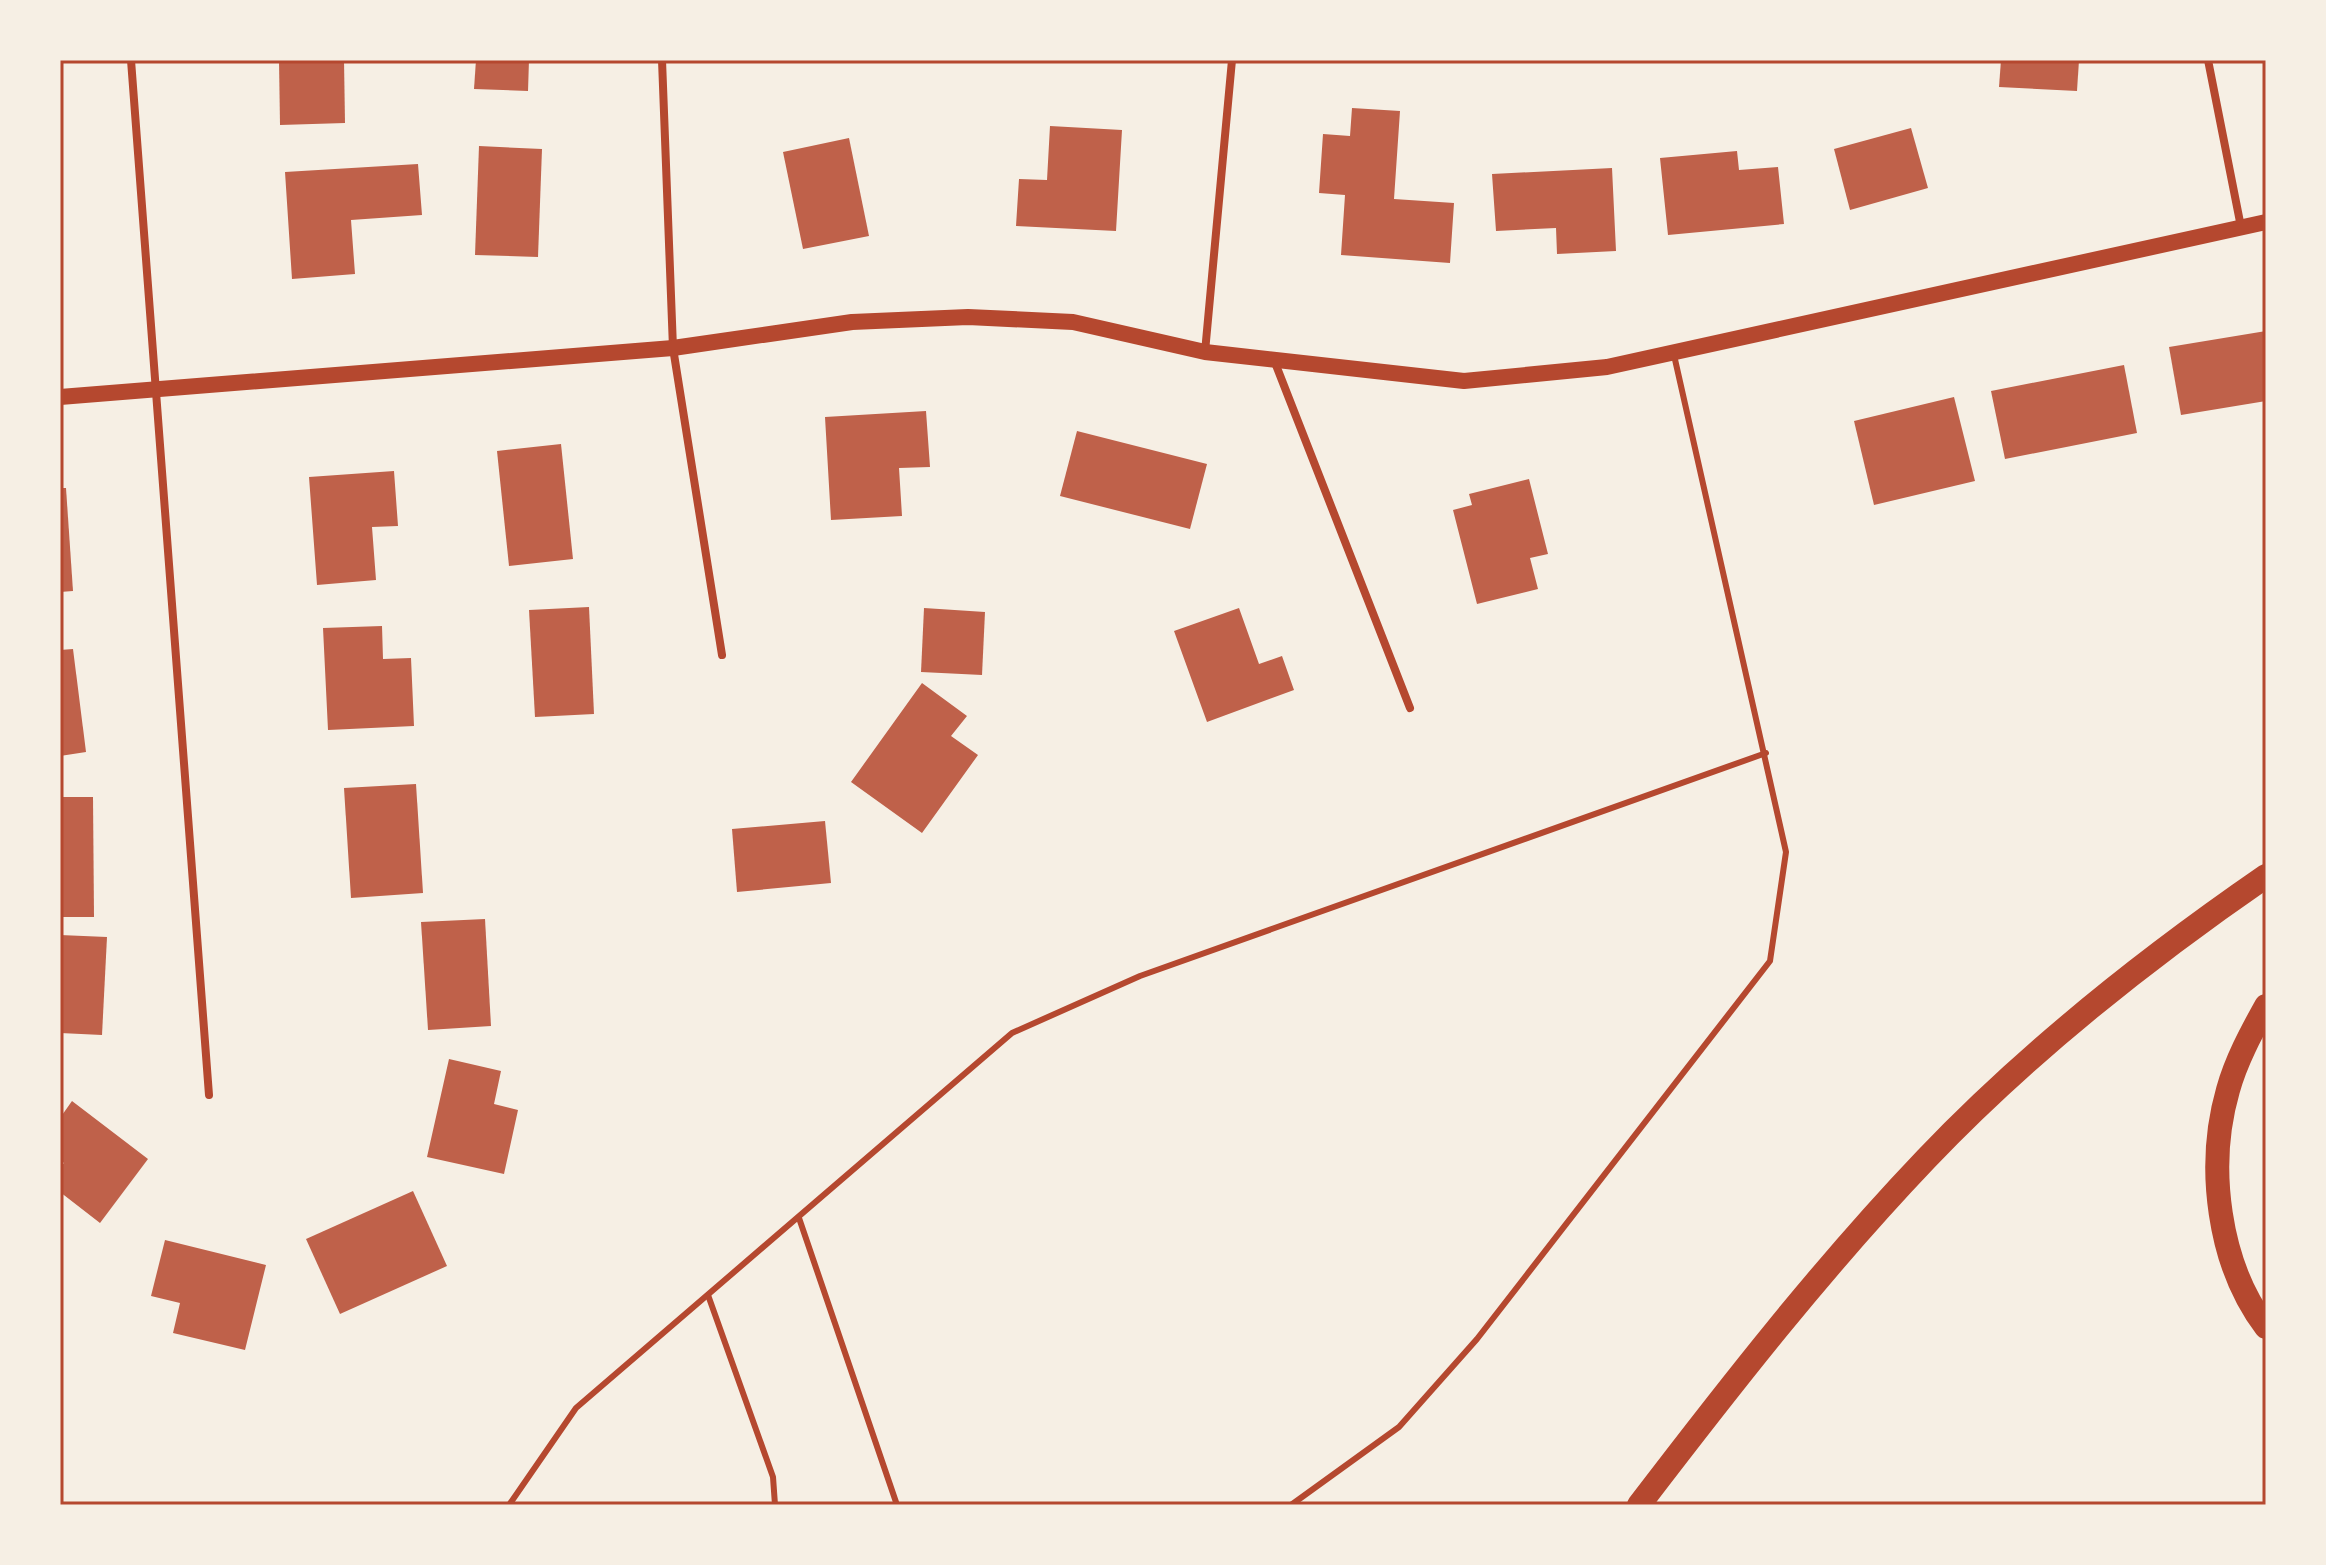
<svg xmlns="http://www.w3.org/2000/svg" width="2326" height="1565" font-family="'Roboto Condensed',sans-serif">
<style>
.building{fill:#bf614a}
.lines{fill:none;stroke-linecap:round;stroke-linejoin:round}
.service{stroke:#b5482f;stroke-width:6}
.minor{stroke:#b5482f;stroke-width:8}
.secondary{stroke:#b5482f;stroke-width:16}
.motorway{stroke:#b5482f;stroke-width:24}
.neatline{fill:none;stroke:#b5482f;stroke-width:3}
</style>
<rect width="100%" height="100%" fill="#f6efe4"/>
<g class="building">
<path d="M279,60H344L345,123L280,125Z"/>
<path d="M476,60H529L528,91L474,89Z"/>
<path d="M2001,60H2079L2077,91L1999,87Z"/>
<path d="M1352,108L1400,111L1394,199L1454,203L1450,263L1341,255L1345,195L1319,193L1323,134L1350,136Z"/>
<path d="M1050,126L1122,130L1116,231L1016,226L1019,179L1047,180Z"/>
<path d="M1911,128L1928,188L1850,210L1834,149Z"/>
<path d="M849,138L869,236L803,249L783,152Z"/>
<path d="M479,146L542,149L538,257L475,255Z"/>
<path d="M1737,151L1739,170L1778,167L1784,224L1668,235L1660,158Z"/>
<path d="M418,164L422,215L351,220L355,274L292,279L285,172Z"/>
<path d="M1612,168L1616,251L1557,254L1556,228L1496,231L1492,174Z"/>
<path d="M2266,331V401L2181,415L2169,347Z"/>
<path d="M2124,365L2137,433L2005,459L1991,391Z"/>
<path d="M1954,397L1975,481L1874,505L1854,421Z"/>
<path d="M926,411L930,467L899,468L902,516L831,520L825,417Z"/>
<path d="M1077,431L1207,464L1190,529L1060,496Z"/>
<path d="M561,444L573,559L509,566L497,451Z"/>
<path d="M394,471L398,526L372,527L376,580L317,585L309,477Z"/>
<path d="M1529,479L1548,554L1530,558L1538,589L1477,604L1453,510L1472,505L1469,494Z"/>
<path d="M60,488H66L73,591L60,592Z"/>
<path d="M589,607L594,714L535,717L529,610Z"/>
<path d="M924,608L985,612L982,675L921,672Z"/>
<path d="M1239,608L1259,664L1282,656L1294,690L1207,722L1174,631Z"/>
<path d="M382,626L383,659L411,658L414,726L328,730L323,628Z"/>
<path d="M73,649L86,752L60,756V650Z"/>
<path d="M922,683L967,716L951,736L978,755L922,833L851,782Z"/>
<path d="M416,784L423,893L351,898L344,788Z"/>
<path d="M60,797H93L94,917H60Z"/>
<path d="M825,821L831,883L737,892L732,829Z"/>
<path d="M485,919L491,1026L428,1030L421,922Z"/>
<path d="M60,935L107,937L102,1035L60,1033Z"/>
<path d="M449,1059L501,1071L494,1104L518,1110L504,1174L427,1157Z"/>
<path d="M72,1101L148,1159L100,1223L60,1192V1167L64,1163L60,1160V1118Z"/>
<path d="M413,1191L447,1266L340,1314L306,1239Z"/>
<path d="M165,1240L266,1265L245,1350L173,1333L180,1303L151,1296Z"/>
</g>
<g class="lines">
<g class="service">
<path d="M799,1218L897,1505"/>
<path d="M708,1295L773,1477L775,1505"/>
<path d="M509,1505L576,1408L1012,1033L1140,976L1766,753"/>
<path d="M1291,1505L1399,1427L1477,1339L1770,961L1786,852L1674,355"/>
</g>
<g class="minor">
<path d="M131,60L209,1095"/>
<path d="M662,60L673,348L722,655"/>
<path d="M2208,60L2241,227"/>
<path d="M1205,352L1232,60"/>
<path d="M1274,360L1410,708"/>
</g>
<path class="secondary" d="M60,397L673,348L852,322L968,317L1073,322L1205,352L1464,381L1607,367L2266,222"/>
<g class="motorway">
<path d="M2266,1006C2251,1033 2236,1061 2228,1090C2206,1166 2218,1264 2266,1327"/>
<path d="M1639,1505C1730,1386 1822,1268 1926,1159C2028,1052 2144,960 2266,876"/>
</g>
</g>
<rect width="2326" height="1565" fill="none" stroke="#f6efe4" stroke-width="124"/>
<rect x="62" y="62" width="2202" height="1441" class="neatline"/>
</svg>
